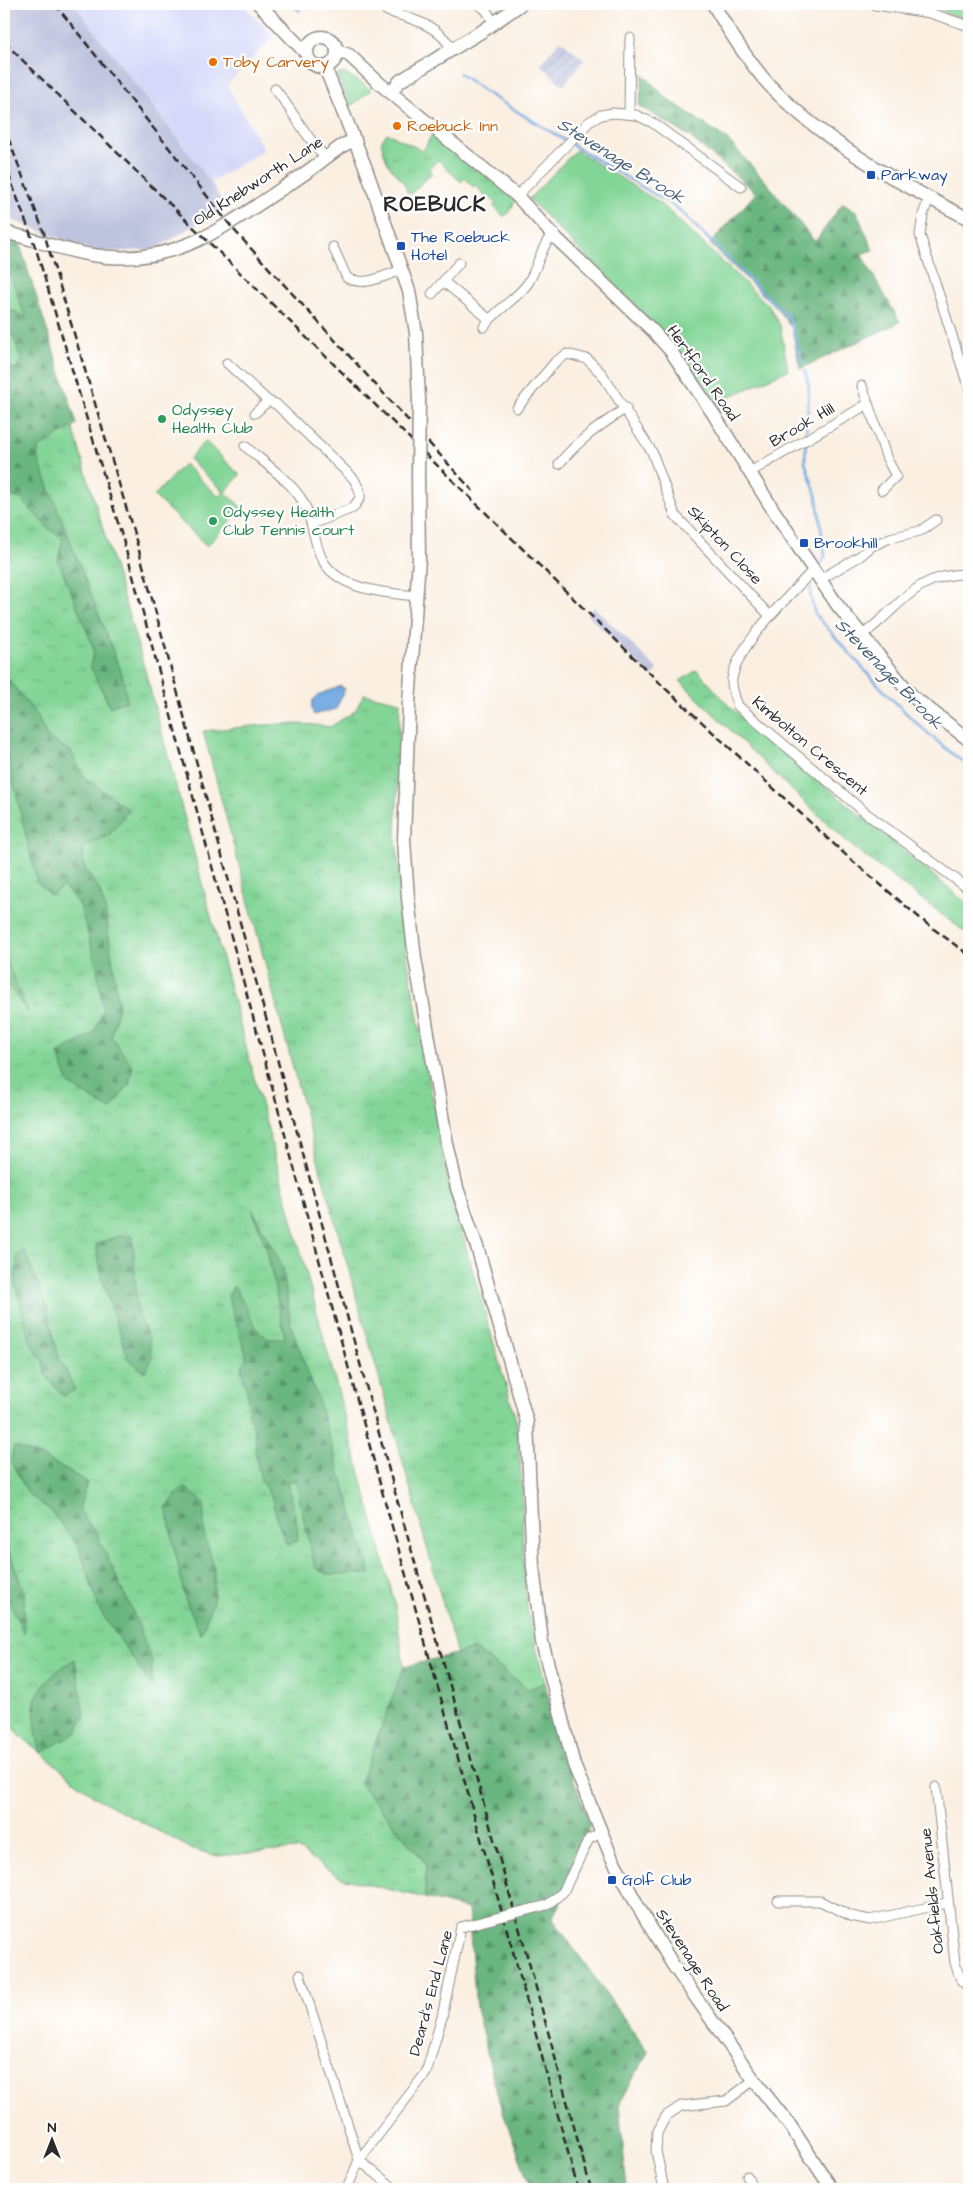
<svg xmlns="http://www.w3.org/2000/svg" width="973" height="2193" font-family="'Architects Daughter',sans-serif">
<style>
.built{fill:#d6d8f9}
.industrial{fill:url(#industrial-furrows)}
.railway{fill:#bec3de}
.grass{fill:url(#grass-tufts);stroke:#578061}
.forest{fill:url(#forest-firs);stroke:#4a7056}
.park{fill:url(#park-crowns);stroke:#578061}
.garden{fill:#83d597;stroke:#578061}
.water{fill:#74ace3;stroke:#506c87}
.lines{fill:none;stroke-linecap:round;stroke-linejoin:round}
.stream{stroke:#74ace3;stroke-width:2.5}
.street-casing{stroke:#928d86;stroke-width:11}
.secondary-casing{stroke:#928d86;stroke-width:15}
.street{stroke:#fff;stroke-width:9}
.secondary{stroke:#fff;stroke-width:12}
.rail{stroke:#2b2b2b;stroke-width:2.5;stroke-dasharray:8 4;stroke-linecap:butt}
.street-bridge-casing{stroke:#928d86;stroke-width:11;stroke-linecap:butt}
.secondary-bridge-casing{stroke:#928d86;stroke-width:15;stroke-linecap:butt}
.street-bridge{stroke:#fff;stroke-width:9}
.secondary-bridge{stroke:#fff;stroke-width:12}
.food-dot{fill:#e8710a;stroke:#fff;stroke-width:2}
.transit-dot{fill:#1a4fb4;stroke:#fff;stroke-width:2}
.leisure-dot{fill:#2e9e5b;stroke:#fff;stroke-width:2}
.labels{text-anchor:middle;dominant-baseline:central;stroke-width:4.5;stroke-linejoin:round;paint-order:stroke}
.food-label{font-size:16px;fill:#c56008;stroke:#fff;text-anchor:start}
.transit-label{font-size:16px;fill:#164399;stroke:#fff;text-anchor:start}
.street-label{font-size:16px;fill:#2b2b2b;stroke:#fff}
.leisure-label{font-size:16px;fill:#27864d;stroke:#fff;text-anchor:start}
.water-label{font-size:18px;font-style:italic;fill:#485f75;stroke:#fff}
.district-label{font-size:21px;font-weight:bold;letter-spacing:1px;fill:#2b2b2b;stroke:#fff}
</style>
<defs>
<pattern id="industrial-furrows" width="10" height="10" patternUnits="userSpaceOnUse" patternTransform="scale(1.25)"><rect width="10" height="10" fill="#bec3de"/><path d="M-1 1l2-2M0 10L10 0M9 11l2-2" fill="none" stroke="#a3a8bf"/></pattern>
<pattern id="grass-tufts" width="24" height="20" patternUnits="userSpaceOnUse" patternTransform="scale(1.25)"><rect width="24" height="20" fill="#83d597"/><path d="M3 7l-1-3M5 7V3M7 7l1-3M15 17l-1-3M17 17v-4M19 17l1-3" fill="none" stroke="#71b782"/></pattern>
<pattern id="forest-firs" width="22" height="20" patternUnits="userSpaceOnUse" patternTransform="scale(1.25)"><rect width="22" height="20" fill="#6ab680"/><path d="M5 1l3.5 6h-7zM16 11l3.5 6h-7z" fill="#579469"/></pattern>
<pattern id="park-crowns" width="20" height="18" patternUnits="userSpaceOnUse" patternTransform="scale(1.25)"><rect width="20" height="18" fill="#83d597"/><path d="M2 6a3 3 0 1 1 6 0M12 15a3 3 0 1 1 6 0" fill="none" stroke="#71b782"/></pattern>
</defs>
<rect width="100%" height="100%" fill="#fff"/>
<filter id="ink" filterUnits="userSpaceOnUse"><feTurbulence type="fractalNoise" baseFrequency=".02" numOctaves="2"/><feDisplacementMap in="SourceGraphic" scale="10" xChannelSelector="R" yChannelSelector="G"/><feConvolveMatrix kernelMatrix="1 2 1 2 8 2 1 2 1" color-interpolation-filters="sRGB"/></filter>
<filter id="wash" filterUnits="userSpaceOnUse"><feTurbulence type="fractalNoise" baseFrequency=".0096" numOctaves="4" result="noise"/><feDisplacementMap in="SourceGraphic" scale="20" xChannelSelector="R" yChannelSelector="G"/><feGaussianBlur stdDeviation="1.12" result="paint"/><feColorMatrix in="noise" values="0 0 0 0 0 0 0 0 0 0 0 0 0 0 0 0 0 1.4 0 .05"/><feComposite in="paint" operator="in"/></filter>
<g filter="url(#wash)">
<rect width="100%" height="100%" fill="#faefe1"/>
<path class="built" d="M74,4H243L273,37L227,85L264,150L211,182Z"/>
<path class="industrial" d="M561,40L584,60L563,86L540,64Z"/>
<g class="railway">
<path d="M4,4H74L211,182L225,207L153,250L96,252L9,219L4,210Z"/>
<path d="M594,607L658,670L652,677L587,614Z"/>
</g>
<g class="grass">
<path d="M343,73L361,82L371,90L351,106L338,79V75Z"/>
<path d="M434,131L517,198L508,214L503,216L493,206L496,203L489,196L486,198L476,185L473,187L465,178L461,182L438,160L429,169L432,173L411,194L407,192C404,179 396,175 389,165C385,159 383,149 381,142L387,133L423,151Z"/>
<path d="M4,264L36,304L145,670L395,1604L404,1667L360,1783L426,1864L425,1898L341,1878L297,1849L217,1856L190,1848L95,1797L18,1734L4,1713Z"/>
<path d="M697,670L730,707L969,905V935L854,848L780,779L680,681Z"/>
<path d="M364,694L400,702L396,838L407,957L449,1189L516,1420L522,1485L523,1565L527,1609L545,1683L528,1689L475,1650L457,1654L318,1161L203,731C246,727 288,720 330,727L355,711Z"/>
</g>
<g class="forest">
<path d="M643,74L665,97L728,140L767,183L815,242L843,203L856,211L873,250L861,254L900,322L800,369L792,328L775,306L710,244L756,193L689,136L639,106Z"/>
<path d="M4,236L19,242L77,424L39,448L37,456L122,674L127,701L110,707L90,666L94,649L58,560L63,538L48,528L21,499L4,494V367L16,369L21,359L14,338L4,322V312L15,311L26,319L11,277L4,270Z"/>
<path d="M4,674L37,715L47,737L71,751L84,777L129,810L109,835L83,848L84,867L99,889L105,908L119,1007L111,1036L133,1067L129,1084L110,1110L69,1084L58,1054L94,1033L103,1011L97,968L80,905L63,886L51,895L37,882L4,743Z"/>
<path d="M4,954L28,1012L4,981Z"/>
<path d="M252,1209L283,1268L291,1326L317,1397L371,1574H326L315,1568L295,1480L287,1482L297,1524L298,1540L287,1545L278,1523L272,1498L261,1481L255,1452L256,1437L249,1414L248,1395L241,1369L247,1357L228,1296L234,1286L259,1332L269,1339L285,1338L267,1250Z"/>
<path d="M119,1236H133L137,1312L149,1338L152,1359L145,1372L129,1360L102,1280L96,1244Z"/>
<path d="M24,1250L47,1306L57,1352L75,1390L63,1396L45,1375L43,1361L31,1344L15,1284L17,1255Z"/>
<path d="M14,1446L47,1459L87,1482L79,1510L96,1533L137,1621L152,1662V1686L100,1611L79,1547L50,1510L29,1495L11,1462Z"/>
<path d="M184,1486L204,1503V1533L214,1568V1598L201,1635L185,1599L166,1507Z"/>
<path d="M4,1538L24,1591V1634L4,1589Z"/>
<path d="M474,1649L528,1689L545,1683L559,1740L590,1824L572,1881L552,1918L648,2052L619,2105L627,2189H531L499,2101L476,2008L468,1909L425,1898L426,1864L360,1783L404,1667Z"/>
<path d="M75,1659L84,1715L77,1732L41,1753C37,1743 32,1707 36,1698C42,1683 62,1666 75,1659Z"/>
</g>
<path class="park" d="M936,4H969V21L944,12Z"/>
<g class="garden">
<path d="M576,150L660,203L768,305L780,325L788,370L714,404L679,351L529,199Z"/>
<path d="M205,441L240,475L225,492L242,508L207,546L154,496L184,464L219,497L224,492L189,459Z"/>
</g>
<path class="water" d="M341,686L345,689L336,709L314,715C304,695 327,692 341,686Z"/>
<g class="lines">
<g class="stream">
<path d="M291,4L300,11"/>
<path d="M459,73L485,92L677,208L790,319L802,362"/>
<path d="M805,371L809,386L806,437"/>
<path d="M806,442L805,462L817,498L825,556L820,567"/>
<path d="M811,587L810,595L815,614C863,668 909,724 969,766"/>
</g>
</g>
</g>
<g filter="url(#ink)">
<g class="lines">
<g class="street-casing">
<g id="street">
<path d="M478,4L486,10L494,23"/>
<path d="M869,4L930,13L969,26"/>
<path d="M387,11C415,20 437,24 453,50"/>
<path d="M275,89C293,111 306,138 326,158"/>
<path d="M629,114L630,38"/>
<path d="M517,196L589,122L601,115L613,113L636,115L653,123L741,187"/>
<path d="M929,198L923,215L920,235L969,389"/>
<path d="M333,247L347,278C366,287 382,276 402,270"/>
<path d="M444,282L489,319"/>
<path d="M432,294L459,263"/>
<path d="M484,327C495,310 516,300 528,283C538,267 540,249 552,234"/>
<path d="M227,363L268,401L276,404L354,479L360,491V498L353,508L312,524"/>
<path d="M862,386L887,459L896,476L882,490"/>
<path d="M517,408L555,362L567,354L587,359L602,374L652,452L675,515L770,616"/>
<path d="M255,413L268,401"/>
<path d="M245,446C263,462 292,482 303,502C313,519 313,539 321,557C336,590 385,593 417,596"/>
<path d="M559,464C578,440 601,425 626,408"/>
<path d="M750,472L868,404"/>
<path d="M813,570C789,597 738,643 732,679C731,688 735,698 738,706L867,814L969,889"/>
<path d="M819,580L860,556L872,546L890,538L920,531L936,520"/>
<path d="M861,636C900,609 913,573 969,574"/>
<path d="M936,1787L955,1963L961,1980L969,1988"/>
<path d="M778,1901H820L851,1916L870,1920L947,1903"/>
<path d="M547,1905L563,1892L589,1839L601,1833"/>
<path d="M300,1975L359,2160L395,2189"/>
<path d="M747,2176L753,2189"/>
<path d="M347,2189L359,2160L426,2073L442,2017L461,1927"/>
<path d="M664,2189L656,2151L657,2133L666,2116L681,2106L726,2101L754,2080"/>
</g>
</g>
<g class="secondary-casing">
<g id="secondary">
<path d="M259,4L306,53"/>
<path d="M713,4C730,33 751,67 775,91C830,146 901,184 969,219"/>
<circle cx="322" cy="52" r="15"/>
<path d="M337,51L349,55L379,83L517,196L552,234L652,330L670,350L714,415L772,508L838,606L912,696L969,740"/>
<path d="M327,66L328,75L365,166L409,291L416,333L419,400"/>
<path d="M391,92L400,81L484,30L521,4"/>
<path d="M4,232C33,239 62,250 92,255C169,268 219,231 280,190C294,181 309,171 323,160C334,152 342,144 355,140"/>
<path d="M418,474L419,559L409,704L404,840L408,898L415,958L447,1144L457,1188L478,1250L527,1422L533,1567L542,1642L574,1765L611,1856L639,1908L673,1965L754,2080L791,2127L832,2189"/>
</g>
</g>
<use href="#street" class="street"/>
<use href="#secondary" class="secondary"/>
<g class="rail">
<path d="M55,4L234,230L473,491"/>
<path d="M4,42L666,689L849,858L927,924L969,955"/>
<path d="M4,127L44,233L138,547L396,1496L532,1973L591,2189"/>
<path d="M4,162L36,249L124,543L382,1491L518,1969L578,2189"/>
</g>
<g class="street-bridge-casing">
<path id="street-bridge" d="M461,1927L547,1905"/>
</g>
<g class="secondary-bridge-casing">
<path id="secondary-bridge" d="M418,474L419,400"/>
</g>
<use href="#street-bridge" class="street-bridge"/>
<use href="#secondary-bridge" class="secondary-bridge"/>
</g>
</g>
<g class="food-dot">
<circle cx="213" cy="62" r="5"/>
<circle cx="397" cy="126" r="5"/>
</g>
<g class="transit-dot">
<rect x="866" y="170" width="10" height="10" rx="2.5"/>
<rect x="396" y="241" width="10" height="10" rx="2.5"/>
<rect x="799" y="538" width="10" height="10" rx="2.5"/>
<rect x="607" y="1875" width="10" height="10" rx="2.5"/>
</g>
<g class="leisure-dot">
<circle cx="162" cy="419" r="5"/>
<circle cx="213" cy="521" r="5"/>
</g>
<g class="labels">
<g class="food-label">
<text x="223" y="62">Toby Carvery</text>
<text x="407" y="126">Roebuck Inn</text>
</g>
<g class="transit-label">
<text x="881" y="175">Parkway</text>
<text x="411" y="237">The Roebuck<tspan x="411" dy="18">Hotel</tspan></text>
<text x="814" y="543">Brookhill</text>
<text x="622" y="1880">Golf Club</text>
</g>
<g class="street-label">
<text transform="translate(258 181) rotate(-33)">Old Knebworth Lane</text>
<text transform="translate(703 373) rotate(55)">Hertford Road</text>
<text transform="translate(802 425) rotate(-30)">Brook Hill</text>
<text transform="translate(725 545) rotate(47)">Skipton Close</text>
<text transform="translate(810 746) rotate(40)">Kimbolton Crescent</text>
<text transform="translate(932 1891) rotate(-96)">Oakfields Avenue</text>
<text transform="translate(692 1960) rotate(57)">Stevenage Road</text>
<text transform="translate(431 1993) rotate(-75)">Deard's End Lane</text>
</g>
<g class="leisure-label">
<text x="172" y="410">Odyssey<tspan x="172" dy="18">Health Club</tspan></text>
<text x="223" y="512">Odyssey Health<tspan x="223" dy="18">Club Tennis court</tspan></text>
</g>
<g class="water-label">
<text transform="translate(621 161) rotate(32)">Stevenage Brook</text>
<text transform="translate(889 674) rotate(46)">Stevenage Brook</text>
</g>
<g class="district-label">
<text x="435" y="204">ROEBUCK</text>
</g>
</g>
<rect width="973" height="2193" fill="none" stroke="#fff" stroke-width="20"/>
<g transform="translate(52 2140)" stroke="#ffffff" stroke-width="4" paint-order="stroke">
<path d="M0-4L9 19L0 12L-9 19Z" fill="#2b2b2b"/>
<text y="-8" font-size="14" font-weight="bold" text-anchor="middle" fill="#2b2b2b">N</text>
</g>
</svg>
